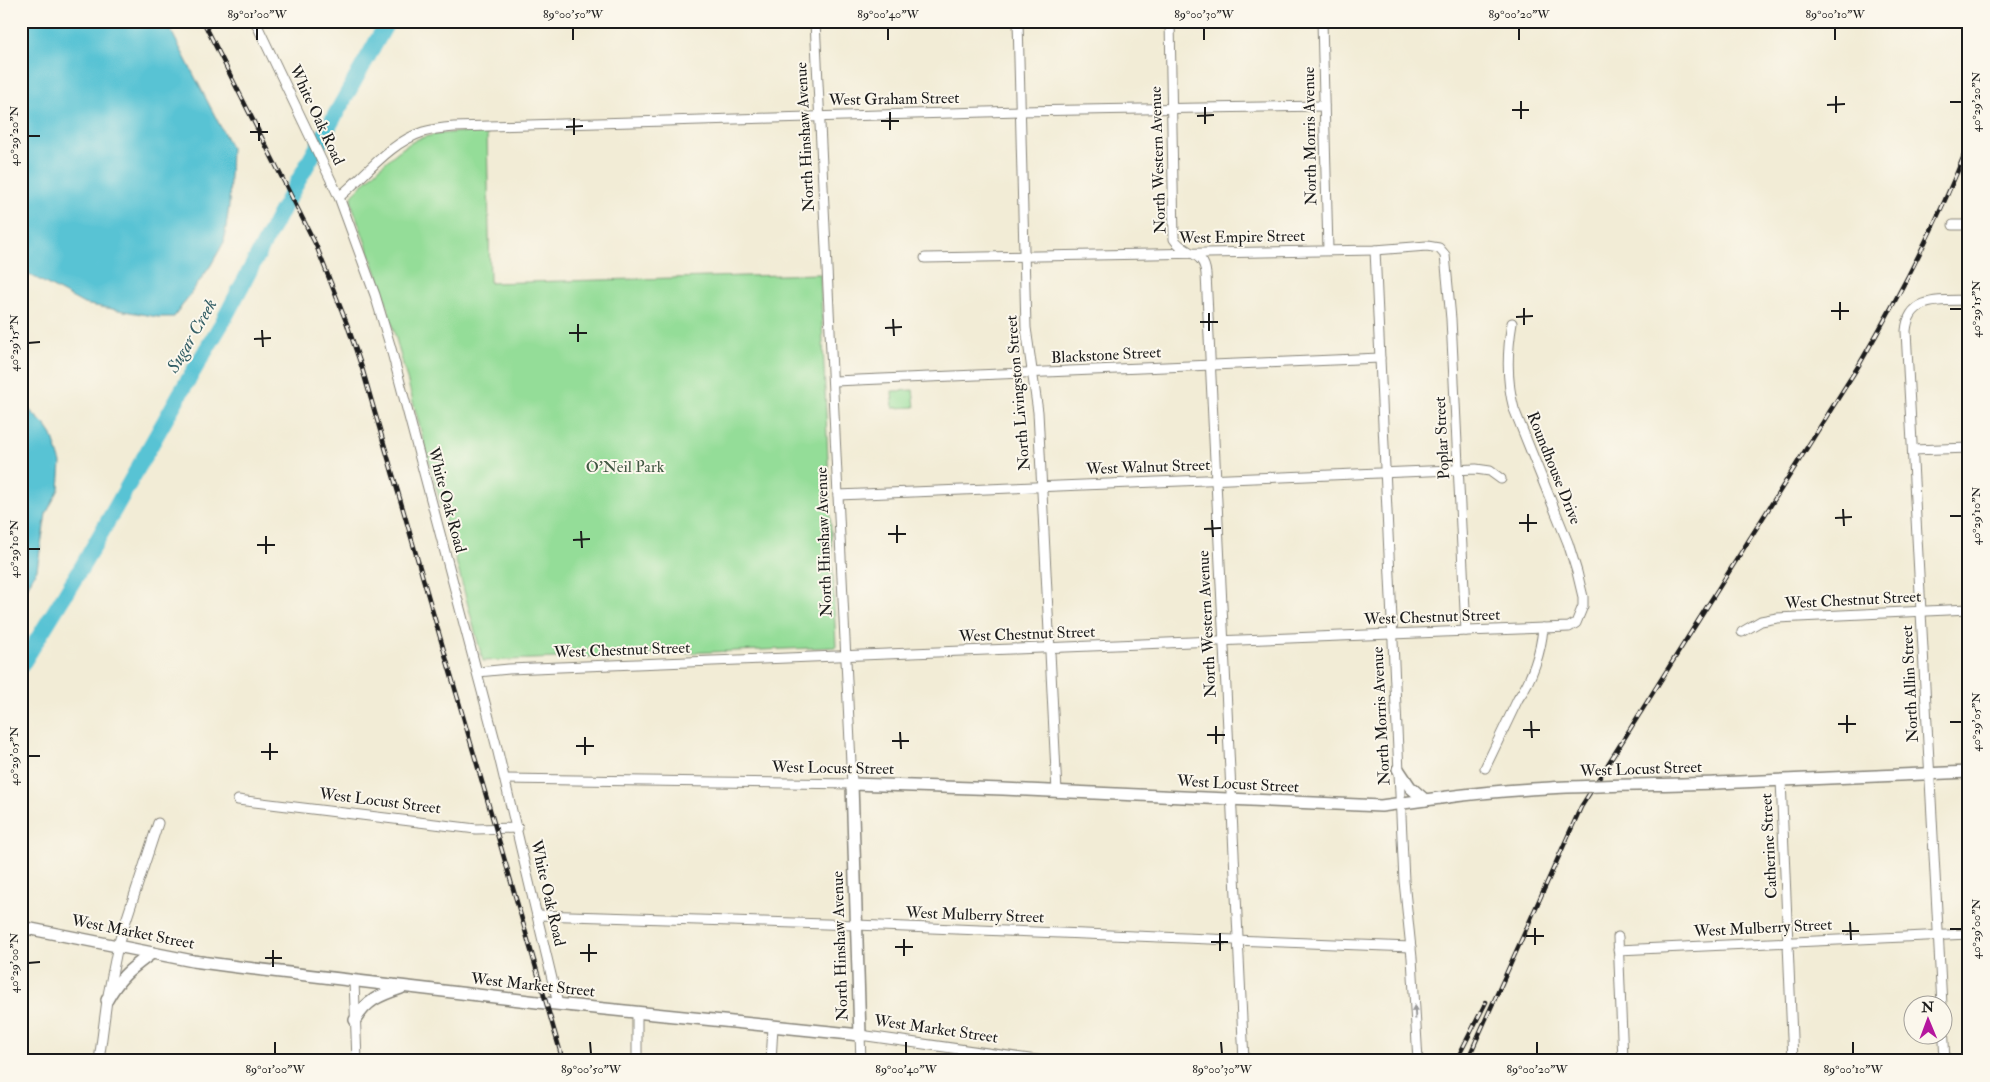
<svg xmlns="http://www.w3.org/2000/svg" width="1990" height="1082" font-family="'IM FELL Double Pica',serif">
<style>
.green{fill:#94dd98;stroke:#587c5a}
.water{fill:#59c3d4;stroke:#3a7078}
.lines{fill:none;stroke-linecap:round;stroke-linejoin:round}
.river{stroke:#59c3d4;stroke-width:16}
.minor-casing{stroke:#878479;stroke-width:11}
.major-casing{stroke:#878479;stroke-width:14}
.minor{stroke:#fff;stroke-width:9}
.major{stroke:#fff;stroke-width:11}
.rail-casing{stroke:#1c1c1c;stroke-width:4.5}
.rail{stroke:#fbf7ec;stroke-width:2.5;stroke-dasharray:8;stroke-linecap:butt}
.major-bridge-casing{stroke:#878479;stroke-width:14;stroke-linecap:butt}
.major-bridge{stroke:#fff;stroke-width:11}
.oneway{fill:#999}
.ticks{fill:none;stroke:#1c1c1c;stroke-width:2}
.labels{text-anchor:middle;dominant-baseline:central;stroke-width:4;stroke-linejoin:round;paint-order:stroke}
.street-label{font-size:16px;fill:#1c1c1c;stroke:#fbf7ec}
.park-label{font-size:16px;fill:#405641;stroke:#fbf7ec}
.water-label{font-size:18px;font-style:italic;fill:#345f66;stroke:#fbf7ec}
.neatline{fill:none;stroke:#1c1c1c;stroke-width:2}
.ticks-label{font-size:12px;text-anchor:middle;fill:#1c1c1c}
</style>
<rect width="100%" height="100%" fill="#fbf7ec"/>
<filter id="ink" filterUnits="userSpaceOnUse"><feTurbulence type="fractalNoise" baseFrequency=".02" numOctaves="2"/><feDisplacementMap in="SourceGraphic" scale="10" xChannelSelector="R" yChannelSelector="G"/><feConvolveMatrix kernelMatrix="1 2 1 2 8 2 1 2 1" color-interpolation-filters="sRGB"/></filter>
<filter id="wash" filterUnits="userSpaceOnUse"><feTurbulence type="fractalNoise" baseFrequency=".0096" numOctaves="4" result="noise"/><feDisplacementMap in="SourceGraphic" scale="20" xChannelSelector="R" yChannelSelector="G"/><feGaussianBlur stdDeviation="1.12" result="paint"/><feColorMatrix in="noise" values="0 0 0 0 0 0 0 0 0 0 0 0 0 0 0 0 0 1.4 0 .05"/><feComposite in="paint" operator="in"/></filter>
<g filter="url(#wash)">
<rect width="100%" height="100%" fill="#f2ecd6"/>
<g class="green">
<path d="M487,131L490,283L820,274L836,647L483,661L384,294L351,202L353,194C373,175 393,151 418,139C436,132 468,132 487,131Z"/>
<path d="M913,390L915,407L893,408L892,391Z"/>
</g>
<g class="water">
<path d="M21,21H166L231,147L229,206L224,242L211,265L174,317H158L84,304L21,270Z"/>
<path d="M21,402L46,426L52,435L61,463L59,489L46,514L37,569L21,599Z"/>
</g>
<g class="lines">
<path class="river" d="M21,666L83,565L181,392L222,323L279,215L388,21"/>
</g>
</g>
<g filter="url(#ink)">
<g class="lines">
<g class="minor-casing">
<g id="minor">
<path d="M255,21L339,197L375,295L390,345L497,748L558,1004"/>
<path d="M1018,21L1026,328L1038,412L1057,792"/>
<path d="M1170,21L1174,239C1185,256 1204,250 1206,274L1244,1061"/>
<path d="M1322,21L1328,250"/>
<path d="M339,197C366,175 389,143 423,132C433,129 443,128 454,127L1020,111L1324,106"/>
<path d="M1953,225H1969"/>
<path d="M1375,250L1404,881L1412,958L1418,1061"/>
<path d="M925,258L1375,250L1427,246L1439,248L1445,255L1451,319L1466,631"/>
<path d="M834,381L1380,358"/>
<path d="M1913,450L1969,448"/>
<path d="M838,495L1476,469L1490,471L1501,479"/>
<path d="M1742,632L1761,621L1777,618L1969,609"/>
<path d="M478,672L509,669L1569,627L1576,623L1583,606V597L1577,572L1568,543L1514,409C1506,380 1507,352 1512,323"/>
<path d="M1485,768L1518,699C1532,679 1541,652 1543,628"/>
<path d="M505,779L852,784L815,21"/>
<path d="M1781,780L1793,1061"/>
<path d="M238,800L476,829L518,828"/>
<path d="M538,915L856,925L1411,947"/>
<path d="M1618,937L1623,1061"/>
<path d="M1618,950L1969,934"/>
<path d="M354,981L357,1061"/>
<path d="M99,1061L107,1000L118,945L158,823"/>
<path d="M637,1061V1013"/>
<path d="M771,1061L773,1027"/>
<path d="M861,1061L860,1035L1044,1061"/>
<path d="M1945,1061L1906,331C1909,295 1942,301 1969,300"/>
</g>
</g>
<g class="major-casing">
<g id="major">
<path d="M1398,769L1410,787L1425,800"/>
<path d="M1716,783L1969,772"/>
<path d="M21,927L193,961L238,967L546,1003L860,1035L852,784L1003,789L1381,806L1440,798"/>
<path d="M107,1000C120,976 131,969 152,953"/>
<path d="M355,1020C367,1000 380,995 401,988"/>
</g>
</g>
<use href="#minor" class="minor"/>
<use href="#major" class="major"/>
<g class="rail-casing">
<g id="rail">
<path d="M203,21L316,245L347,324L362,368L563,1061"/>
<path d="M1456,1061L1486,1002"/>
<path d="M1467,1061L1581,807L1859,365C1901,293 1939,220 1969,143"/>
</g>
</g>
<use href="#rail" class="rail"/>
<g class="major-bridge-casing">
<path id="major-bridge" d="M1440,798C1531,785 1624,786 1716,783"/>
</g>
<use href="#major-bridge" class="major-bridge"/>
</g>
<defs><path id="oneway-solid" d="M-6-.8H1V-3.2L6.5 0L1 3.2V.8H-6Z" transform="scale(1.25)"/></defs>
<use class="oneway" href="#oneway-solid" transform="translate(1415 1012) rotate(-93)"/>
</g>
<path class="ticks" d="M257,28V40M573,28V40M888,28V40M1204,28V40M1519,28V40M1835,28V40M1836,96V113M1521,101V119M1950,102H1962M1827,105L1845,104M1205,107V124M1512,110H1529M890,112V130M1197,116L1214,115M574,118V135M881,121H899M259,123V141M566,127L583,126M250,132H268M28,136H40M1840,302V320M1524,308V325M1950,309H1962M1831,311H1849M1209,313V331M1516,317L1533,316M893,319L894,336M1200,322H1218M578,324V342M885,328L902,327M262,330L263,347M569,333H587M254,339L271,338M28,343L40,342M1843,509L1844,526M1528,514V532M1950,516H1962M1835,518L1852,517M1212,520L1213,537M1519,523H1537M897,525V543M1204,529L1221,528M581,531L582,548M888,534H906M266,536V554M573,540L590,539M257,545H275M28,549H40M1847,715V733M1531,721L1532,738M1950,722H1962M1838,724H1856M1216,726V744M1523,730H1540M900,732L901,749M1207,735H1225M585,737V755M892,741H909M270,743V760M576,746H594M261,752H278M28,756H40M1850,922L1851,940M1535,928V945M1950,929H1962M1842,931H1859M1220,933V951M1526,936H1544M904,939V956M1211,942H1228M589,944V962M895,947H913M273,950V967M580,953H597M265,958H282M28,963L40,962M275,1042V1054M590,1042L591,1054M906,1042V1054M1221,1042L1222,1054M1537,1042V1054M1853,1042V1054"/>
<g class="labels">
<g class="street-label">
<text transform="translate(894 99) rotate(-1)">West Graham Street</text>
<text transform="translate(317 115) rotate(65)">White Oak Road</text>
<text transform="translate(1310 136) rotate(-91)">North Morris Avenue</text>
<text transform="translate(805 137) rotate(-93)">North Hinshaw Avenue</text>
<text transform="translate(1158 160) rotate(-92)">North Western Avenue</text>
<text transform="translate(1242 237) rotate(-1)">West Empire Street</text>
<text transform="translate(1106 355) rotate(-3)">Blackstone Street</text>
<text transform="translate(1018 393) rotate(-95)">North Livingston Street</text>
<text transform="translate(1442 438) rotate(-93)">Poplar Street</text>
<text transform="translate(1148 467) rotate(-2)">West Walnut Street</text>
<text transform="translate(1554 468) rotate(68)">Roundhouse Drive</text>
<text transform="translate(447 500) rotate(75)">White Oak Road</text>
<text transform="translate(824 542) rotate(-92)">North Hinshaw Avenue</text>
<text transform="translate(1853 600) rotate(-3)">West Chestnut Street</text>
<text transform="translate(1432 617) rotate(-2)">West Chestnut Street</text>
<text transform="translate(1207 624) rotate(-93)">North Western Avenue</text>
<text transform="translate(1027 634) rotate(-2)">West Chestnut Street</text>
<text transform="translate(622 650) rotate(-2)">West Chestnut Street</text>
<text transform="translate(1910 684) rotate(-93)">North Allin Street</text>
<text transform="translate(1381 716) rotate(-93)">North Morris Avenue</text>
<text transform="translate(833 768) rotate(1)">West Locust Street</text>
<text transform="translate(1641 769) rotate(-2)">West Locust Street</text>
<text transform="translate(1238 784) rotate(3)">West Locust Street</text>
<text transform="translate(380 801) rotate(7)">West Locust Street</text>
<text transform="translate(1769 846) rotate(-93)">Catherine Street</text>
<text transform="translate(548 893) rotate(77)">White Oak Road</text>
<text transform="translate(975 915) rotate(2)">West Mulberry Street</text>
<text transform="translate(1763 928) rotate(-3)">West Mulberry Street</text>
<text transform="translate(133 932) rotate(11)">West Market Street</text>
<text transform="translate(840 946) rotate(-92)">North Hinshaw Avenue</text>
<text transform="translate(533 985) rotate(6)">West Market Street</text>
<text transform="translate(936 1029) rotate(8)">West Market Street</text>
</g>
<g class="park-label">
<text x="625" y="467">O'Neil Park</text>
</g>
<g class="water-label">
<text transform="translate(192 336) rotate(-60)">Sugar Creek</text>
</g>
</g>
<rect width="1990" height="1082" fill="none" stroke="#fbf7ec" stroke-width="55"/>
<g transform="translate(1928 1020) rotate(359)"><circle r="24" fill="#fbf7ec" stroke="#a29f99"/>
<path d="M0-4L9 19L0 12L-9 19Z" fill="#b5179e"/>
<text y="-8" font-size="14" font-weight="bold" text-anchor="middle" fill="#1c1c1c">N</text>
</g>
<rect x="28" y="28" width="1934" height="1026" class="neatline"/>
<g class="ticks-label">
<text x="257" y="18">89°01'00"W</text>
<text x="573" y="18">89°00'50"W</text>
<text x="888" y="18">89°00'40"W</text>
<text x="1204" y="18">89°00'30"W</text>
<text x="1519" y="18">89°00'20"W</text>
<text x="1835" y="18">89°00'10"W</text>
<text transform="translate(1976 102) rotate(-90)" y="4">40°29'20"N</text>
<text transform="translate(14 136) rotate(-90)" y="4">40°29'20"N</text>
<text transform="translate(1976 309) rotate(-90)" y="4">40°29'15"N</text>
<text transform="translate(14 343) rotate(-90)" y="4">40°29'15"N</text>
<text transform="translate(1976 516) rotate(-90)" y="4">40°29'10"N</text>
<text transform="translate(14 549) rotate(-90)" y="4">40°29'10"N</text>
<text transform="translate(1976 722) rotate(-90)" y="4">40°29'05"N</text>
<text transform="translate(14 756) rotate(-90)" y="4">40°29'05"N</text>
<text transform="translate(1976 929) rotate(-90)" y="4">40°29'00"N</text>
<text transform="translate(14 963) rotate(-90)" y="4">40°29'00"N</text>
<text x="275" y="1073">89°01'00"W</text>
<text x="591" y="1073">89°00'50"W</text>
<text x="906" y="1073">89°00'40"W</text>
<text x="1222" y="1073">89°00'30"W</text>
<text x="1537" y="1073">89°00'20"W</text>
<text x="1853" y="1073">89°00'10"W</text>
</g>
</svg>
